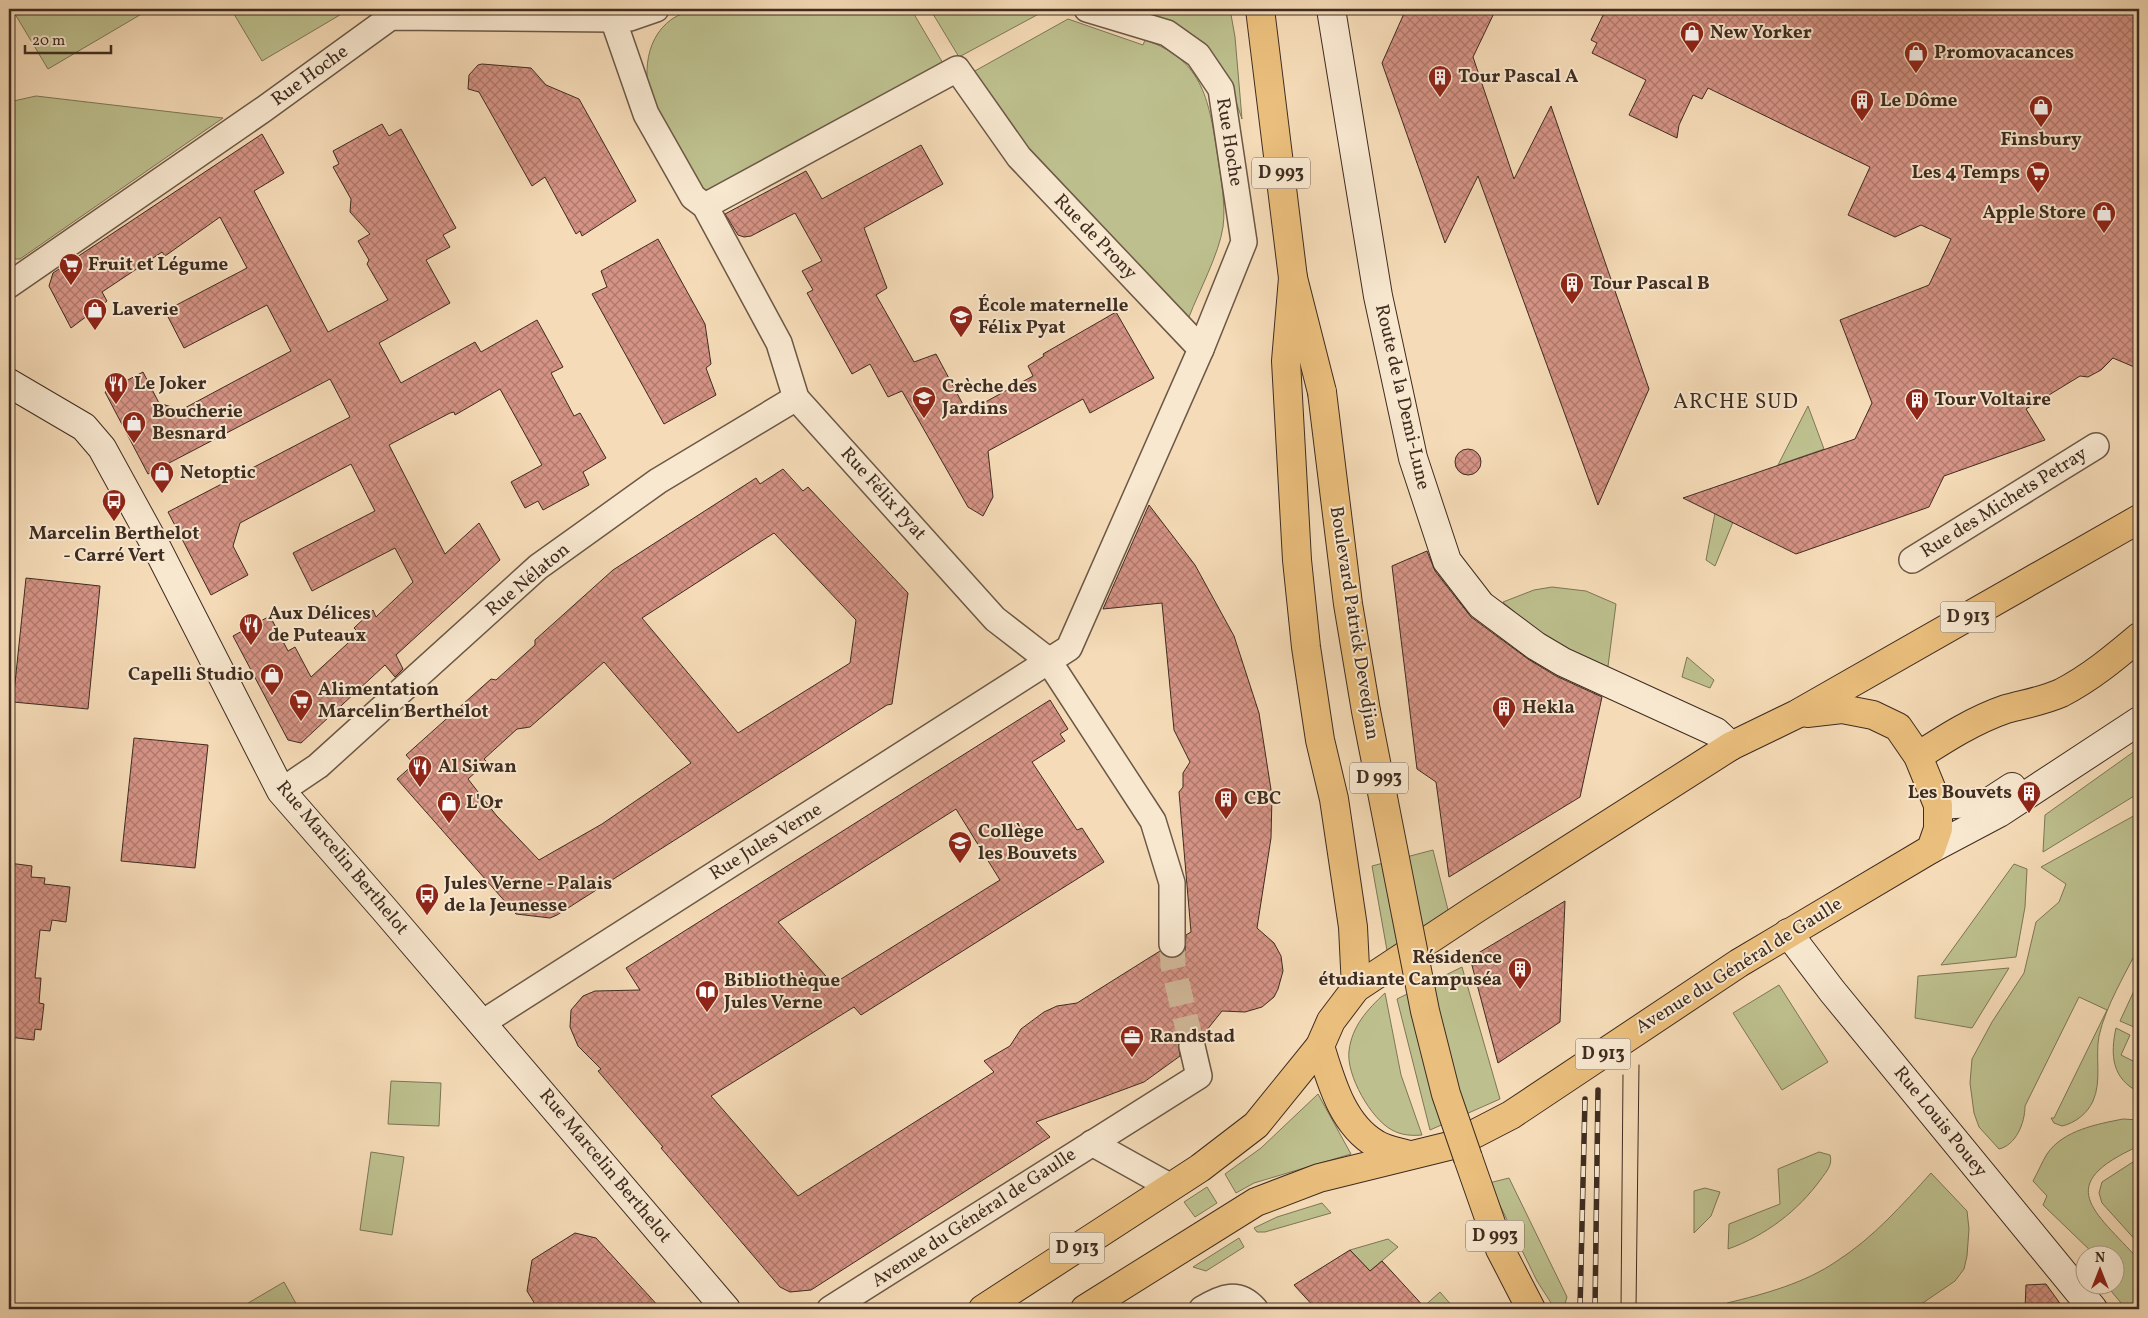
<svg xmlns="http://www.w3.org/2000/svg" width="2148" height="1318" font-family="Vollkorn,serif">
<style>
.green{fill:#bdc08e;stroke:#7e7657}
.building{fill:url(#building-cross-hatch);stroke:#3f2c20;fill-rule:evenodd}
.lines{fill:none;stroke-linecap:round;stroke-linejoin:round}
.street-tunnel{stroke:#d1b899;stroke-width:25;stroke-dasharray:25 12;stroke-linecap:butt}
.street-casing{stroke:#6c5846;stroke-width:28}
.secondary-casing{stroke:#3f2c20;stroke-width:30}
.primary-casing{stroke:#3f2c20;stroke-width:30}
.street{stroke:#f8e8d0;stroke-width:25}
.secondary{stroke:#f8e8d0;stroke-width:28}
.primary{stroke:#eabe7c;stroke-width:28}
.tram{stroke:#3f2c20;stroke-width:1}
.rail-casing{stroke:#3f2c20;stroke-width:5.5}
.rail{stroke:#f8e8d0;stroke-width:4;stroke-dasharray:11;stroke-linecap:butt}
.primary-bridge-casing{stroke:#3f2c20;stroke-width:30;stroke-linecap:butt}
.primary-bridge{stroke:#eabe7c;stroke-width:28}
.labels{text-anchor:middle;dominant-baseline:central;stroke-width:4;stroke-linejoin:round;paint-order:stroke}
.shield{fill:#f8e8d0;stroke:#766455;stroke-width:1}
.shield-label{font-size:18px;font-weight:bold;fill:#3f2c20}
.poi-label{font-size:19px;font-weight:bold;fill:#3f2c20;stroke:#f8e8d0;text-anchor:start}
.street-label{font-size:19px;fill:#3f2c20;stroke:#f8e8d0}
.quarter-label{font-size:21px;letter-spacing:1px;fill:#3f2c20;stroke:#f8e8d0}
</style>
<defs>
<pattern id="building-cross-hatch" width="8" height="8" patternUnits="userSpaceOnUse" patternTransform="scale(1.25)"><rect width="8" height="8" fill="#d59385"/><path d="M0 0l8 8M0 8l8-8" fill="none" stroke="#ae786c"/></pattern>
</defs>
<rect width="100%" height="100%" fill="#f5dbb7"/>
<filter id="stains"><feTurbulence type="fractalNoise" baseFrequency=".004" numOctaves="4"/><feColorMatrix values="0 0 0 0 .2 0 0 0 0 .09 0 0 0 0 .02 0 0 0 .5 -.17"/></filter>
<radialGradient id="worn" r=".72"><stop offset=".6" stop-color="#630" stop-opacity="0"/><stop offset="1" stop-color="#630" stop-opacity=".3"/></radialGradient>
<g class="green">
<path d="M12,9H150L48,69Z"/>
<path d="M231,9H350L262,61Z"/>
<path d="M697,9H911L944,65L705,192C689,166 670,141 656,114C642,84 642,40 672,19C679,14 688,12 697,9Z"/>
<path d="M930,9H1048L959,57Z"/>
<path d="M1135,9H1230L1235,37L1242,119L1227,76L1193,37L1168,21Z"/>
<path d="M1068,19L1143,45L1145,40C1205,60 1209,103 1218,158C1221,181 1226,204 1223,227C1219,254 1199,291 1189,317L1187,318L1024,145L973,72Z"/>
<path d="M36,96L223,118L20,259H9V102Z"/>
<path d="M1808,406L1824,449L1778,465Z"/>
<path d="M1715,513L1733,522L1715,566L1706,560Z"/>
<path d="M1552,587L1586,591L1616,604L1607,674L1550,642L1503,602L1534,590Z"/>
<path d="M1687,657L1714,680L1710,688L1682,677Z"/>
<path d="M2139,748V793L2043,852L2045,815Z"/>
<path d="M2139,813V925L2135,934L2139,936V946C2125,975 2106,1005 2099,1036C2095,1057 2102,1081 2093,1101C2087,1114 2075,1123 2062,1126L2054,1123L2051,1118H2054L2107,1010L2079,997L2025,1106C2025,1123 2016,1145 1999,1149L1979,1127L1974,1113L1970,1083L1972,1059L1992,1022L2024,973L2036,922L2059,902L2066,884L2041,867Z"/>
<path d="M1433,850L1449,914L1388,956L1372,866Z"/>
<path d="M2014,864L2027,869L2025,907L2016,957L1941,965Z"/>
<path d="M1462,967L1500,1099L1430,1130L1397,999Z"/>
<path d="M2009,968L1972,1028L1915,1018L1918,976Z"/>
<path d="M2139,980V1015L2134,1027L2120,1021Z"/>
<path d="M1779,985L1828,1062L1782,1090L1733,1013Z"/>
<path d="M1385,993L1401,1075L1422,1135C1411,1136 1401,1135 1392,1130C1371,1119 1346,1075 1349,1051C1352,1026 1367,1010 1385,993Z"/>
<path d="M2116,1028L2130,1035L2121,1055L2139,1064V1092C2112,1079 2110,1055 2116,1028Z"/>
<path d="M391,1081L441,1083L439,1126L388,1124Z"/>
<path d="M1318,1094L1351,1154L1254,1183L1236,1193L1225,1174L1261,1148Z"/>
<path d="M2123,1119L2139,1120V1146C2052,1185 2094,1210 2139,1260V1309H2126L2107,1286H2116V1256L2095,1255L2043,1205L2047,1196L2033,1181C2038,1172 2042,1162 2047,1154C2063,1130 2098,1124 2123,1119Z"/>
<path d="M371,1152L404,1157L392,1235L360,1230Z"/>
<path d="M1819,1152L1830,1155C1833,1165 1826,1172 1821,1179C1798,1211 1765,1236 1728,1249L1729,1224L1780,1204L1778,1169Z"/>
<path d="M2139,1158V1244L2102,1203L2099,1193L2102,1182Z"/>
<path d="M1931,1173L1967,1211L1969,1229L1967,1256L1964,1269L1955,1281L1914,1309H1727V1303C1765,1294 1805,1283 1837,1261C1873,1238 1903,1204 1931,1173Z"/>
<path d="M1509,1178L1567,1297L1564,1307L1566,1309H1555L1537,1281L1489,1183Z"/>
<path d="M1207,1187L1217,1203L1195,1217L1184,1202Z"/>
<path d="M1705,1188L1720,1192L1711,1216L1694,1233V1191Z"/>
<path d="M1322,1203L1331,1213L1265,1232H1257L1254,1228L1277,1217Z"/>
<path d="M1239,1238L1244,1247L1206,1271L1193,1267Z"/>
<path d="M1388,1239L1398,1247L1370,1271L1350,1250Z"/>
<path d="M284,1282L299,1309H238Z"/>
<path d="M1440,1292L1453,1307L1458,1309H1421Z"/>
</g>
<g class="building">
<path d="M1406,9H1496L1473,57L1514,179L1551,106L1649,389L1598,505L1478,176L1445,243L1382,63Z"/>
<path d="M1606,9H2139V369L2113,358L2101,370L2088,377L2080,376L2026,409L2045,440L1944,476L1929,507L1796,554L1683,498L1855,439L1872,403L1840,320L1929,285L1951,239L1921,225L1895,237L1848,215L1870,167L1708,88L1702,99L1693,95L1679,125L1677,138L1629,115L1646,80L1592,53L1597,43L1591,40Z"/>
<path d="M482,64L531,68L546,85L579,99L636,201L582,236L580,231L576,234L545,177L532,186L479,92L468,89L469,75L478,65Z"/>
<path d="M382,124L389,136L401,129L456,228L443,235L450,247L426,260L450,303L379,343L401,383L475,342L481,352L537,320L563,367L551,373L574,416L580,413L606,458L583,472L589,485L543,510L538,501L525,508L511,482L542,465L500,389L455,415L454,412L450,413L389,445L445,554L479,523L500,560L396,655L403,669L395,677L385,665L301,743L288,740L233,636L270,616L288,651L295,647L311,677L359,633L354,628L373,610L376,617L413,582L395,548L312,591L293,553L375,511L351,464L240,523L233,546L248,575L211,595L168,512L350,417L330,379L148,474L105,392L143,372L159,403L181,410L291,351L267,305L184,348L165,311L247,268L220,217L165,256L162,252L102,292L107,301L71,328L49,286L53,273L262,134L284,173L254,191L328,332L388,300L367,264L369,260L358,241L370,234L350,212L351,199L333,167L339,164L333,151Z"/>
<path d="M921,145L943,184L864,228L887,288L876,295L914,362L936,354L967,412L1033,376L1028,366L1044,356L1043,354L1116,312L1154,378L1090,413L1083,399L988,451L993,497L983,516L968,507L902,391L888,397L870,364L852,374L807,293L813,290L802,271L822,261L795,213L751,236L744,237L738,235L725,214L806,171L822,199Z"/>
<path d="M658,239L705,324L711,364L706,368L716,395L664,424L592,294L607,287L601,271Z"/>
<circle cx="1468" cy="462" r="13"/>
<path d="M783,469L803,491L808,487L908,593L892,704L887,705L557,915L550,918L516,914L397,779L414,764L406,755L491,679L496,680L535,645V640L613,570L756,478L760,484ZM774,533L856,620L850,663L738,733L642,618ZM604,662L691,763L602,824L539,860L496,815L468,779L487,762L484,759L517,729L530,727Z"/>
<path d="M1149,505L1195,565L1234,636L1259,713L1272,796L1271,838L1257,928L1274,943L1281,956L1283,971L1278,989L1274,997L1262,1007L1245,1012L1222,1011L1202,1036L1189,1032L1183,1035L1178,1042L1180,1056L1144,1082L1036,1122L1050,1137L811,1290L790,1292L780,1287L661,1148L663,1147L598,1071L601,1069L578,1046L570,1027L571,1010L583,996L595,991L640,990L626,968L1050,700L1068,729L1060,734L1065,741L1032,762L1077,830L1082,828L1104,862L861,1015L854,1007L711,1096L798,1196L994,1072L984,1061L1010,1046L1021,1029L1044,1012L1057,1006L1077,1003L1160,951L1164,956L1172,958L1180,956L1185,951L1186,935L1191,932L1179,792L1183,787V773L1190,762L1174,730L1162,603L1103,609ZM956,809L1000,880L833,984L778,922Z"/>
<path d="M1427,551L1435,571L1471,617L1528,659L1556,676L1602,697L1580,797L1449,877L1436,782L1417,769L1392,566Z"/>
<path d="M26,578L100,586L88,709L13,702Z"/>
<path d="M134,738L208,745L195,868L121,861Z"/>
<path d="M9,863L32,866L31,877L45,878L44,884L70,887L66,922L52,920L50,931L40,930L35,978H41L39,1003L44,1004L41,1030L35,1029L34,1040L9,1037Z"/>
<path d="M1565,901L1560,1022L1498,1063L1470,958Z"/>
<path d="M575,1233L596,1238L661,1309H538L527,1291L532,1260Z"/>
<path d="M1350,1250L1370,1271L1382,1261L1426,1309H1316L1294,1285Z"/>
<path d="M2046,1284L2064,1309H2025L2026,1285Z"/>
</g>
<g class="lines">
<path class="street-tunnel" d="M1172,944L1173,966L1192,1046"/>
<g class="street-casing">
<g id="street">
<path d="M1087,9L1167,33L1198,55L1221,89L1244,242L1201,349"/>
<path d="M613,19L646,114L693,197L705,206L779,343L796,398L995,619L1048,660L1153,821L1172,883V944"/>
<path d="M9,285L264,109L391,17L613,19L630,18L656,9"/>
<path d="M1912,560L2096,446"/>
<path d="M281,791L318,766L538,567L658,481L796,398"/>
<path d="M482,1023L1069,648L1201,349L1019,157L957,69L705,206"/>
<path d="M1092,1143L1171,1187"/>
<path d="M830,1309L1199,1076L1192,1046"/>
<path d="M1202,1309C1222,1297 1238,1290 1255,1309"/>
</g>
</g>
<g class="secondary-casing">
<g id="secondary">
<path d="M1331,9L1378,296L1413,458L1447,561L1481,605L1536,646L1563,662L1716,732L1731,746"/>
<path d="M9,383L84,427L102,448L158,550L281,791L384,909L726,1309"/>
<path d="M1938,805L1989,802L2012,787"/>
<path d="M1931,849L1999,813L2139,721"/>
<path d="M1788,933L1832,991L2093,1309"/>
</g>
</g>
<g class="primary-casing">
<g id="primary">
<path d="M1260,9L1293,278L1322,392"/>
<path d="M1293,278L1286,361L1297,560L1306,647L1320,740L1334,799L1353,927L1356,988"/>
<path d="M1918,756C1946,738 1974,720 2006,709C2024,704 2043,701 2061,693C2090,678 2114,658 2139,637"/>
<path d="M1320,1046C1331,1081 1342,1124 1376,1144C1385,1150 1399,1152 1409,1155"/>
<path d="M1468,1158L1500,1249L1531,1309"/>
<path d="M983,1309L1200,1168L1256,1125L1320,1046L1331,1021L1356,988L1474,910L1731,746L1797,714L2139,519"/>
<path d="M1085,1309L1256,1202L1319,1178L1453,1145L1511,1115L1739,963L1931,849L1938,829V805L1918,756L1898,727L1873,715L1842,709L1807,713"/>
</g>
</g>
<use href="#street" class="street"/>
<use href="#secondary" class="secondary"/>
<use href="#primary" class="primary"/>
<g class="tram">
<path d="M1621,1309L1623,1075"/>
<path d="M1636,1309L1639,1065"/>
</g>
<g class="rail-casing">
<g id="rail">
<path d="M1580,1309L1585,1099"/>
<path d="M1595,1309L1598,1090"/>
</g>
</g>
<use href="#rail" class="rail"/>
<g class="primary-bridge-casing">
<path id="primary-bridge" d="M1322,392L1348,604L1366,711L1425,1011L1446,1094L1468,1158"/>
</g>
<use href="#primary-bridge" class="primary-bridge"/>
</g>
<defs>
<g id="shop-pin" transform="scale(1.25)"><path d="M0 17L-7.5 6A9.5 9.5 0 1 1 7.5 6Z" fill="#8f2418" stroke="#f8e8d0"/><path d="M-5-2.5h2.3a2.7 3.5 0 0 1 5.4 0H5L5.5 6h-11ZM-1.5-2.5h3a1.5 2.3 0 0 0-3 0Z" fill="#fff"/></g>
<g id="building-pin" transform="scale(1.25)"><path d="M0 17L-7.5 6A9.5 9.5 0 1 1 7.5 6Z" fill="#8f2418" stroke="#f8e8d0"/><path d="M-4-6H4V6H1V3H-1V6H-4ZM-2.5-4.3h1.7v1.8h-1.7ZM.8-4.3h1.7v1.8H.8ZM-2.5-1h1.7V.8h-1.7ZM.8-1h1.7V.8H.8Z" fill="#fff"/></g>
<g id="supermarket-pin" transform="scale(1.25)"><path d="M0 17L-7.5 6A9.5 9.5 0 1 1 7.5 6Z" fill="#8f2418" stroke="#f8e8d0"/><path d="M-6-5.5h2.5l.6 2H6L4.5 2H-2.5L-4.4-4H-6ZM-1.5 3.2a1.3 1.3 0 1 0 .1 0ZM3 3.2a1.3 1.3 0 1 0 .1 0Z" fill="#fff"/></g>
<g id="school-pin" transform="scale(1.25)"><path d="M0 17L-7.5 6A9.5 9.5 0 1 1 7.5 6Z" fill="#8f2418" stroke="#f8e8d0"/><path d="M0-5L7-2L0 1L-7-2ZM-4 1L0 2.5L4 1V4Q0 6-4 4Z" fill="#fff"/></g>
<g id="restaurant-pin" transform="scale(1.25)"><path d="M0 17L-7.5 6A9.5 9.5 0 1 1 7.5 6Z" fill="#8f2418" stroke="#f8e8d0"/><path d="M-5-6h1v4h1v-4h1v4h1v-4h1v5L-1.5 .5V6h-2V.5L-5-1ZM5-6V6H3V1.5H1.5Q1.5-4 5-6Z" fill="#fff"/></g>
<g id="bus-pin" transform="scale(1.25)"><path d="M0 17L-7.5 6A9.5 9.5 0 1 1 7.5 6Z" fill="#8f2418" stroke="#f8e8d0"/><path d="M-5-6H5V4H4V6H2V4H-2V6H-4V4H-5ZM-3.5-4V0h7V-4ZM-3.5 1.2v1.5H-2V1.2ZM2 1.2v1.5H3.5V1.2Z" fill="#fff"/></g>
<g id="library-pin" transform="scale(1.25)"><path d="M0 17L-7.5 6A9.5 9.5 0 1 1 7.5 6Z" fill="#8f2418" stroke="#f8e8d0"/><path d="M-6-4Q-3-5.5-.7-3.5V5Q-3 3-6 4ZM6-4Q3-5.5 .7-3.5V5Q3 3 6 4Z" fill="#fff"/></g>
<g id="office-pin" transform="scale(1.25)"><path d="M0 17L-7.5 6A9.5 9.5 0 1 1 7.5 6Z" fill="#8f2418" stroke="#f8e8d0"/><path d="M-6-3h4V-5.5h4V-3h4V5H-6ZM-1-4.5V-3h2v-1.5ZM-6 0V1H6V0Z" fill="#fff"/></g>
</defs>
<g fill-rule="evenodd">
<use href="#shop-pin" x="1692" y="33"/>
<use href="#shop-pin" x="1916" y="53"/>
<use href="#building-pin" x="1440" y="77"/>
<use href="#building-pin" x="1862" y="101"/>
<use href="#shop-pin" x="2041" y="107"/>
<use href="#supermarket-pin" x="2038" y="173"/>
<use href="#shop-pin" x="2104" y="213"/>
<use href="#supermarket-pin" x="71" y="265"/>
<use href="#building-pin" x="1572" y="284"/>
<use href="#shop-pin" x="95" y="310"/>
<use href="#school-pin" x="961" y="317"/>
<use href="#restaurant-pin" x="116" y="384"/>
<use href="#school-pin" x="924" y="398"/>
<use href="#building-pin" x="1917" y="400"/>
<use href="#shop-pin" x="134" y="423"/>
<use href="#shop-pin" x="162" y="473"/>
<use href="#bus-pin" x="114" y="501"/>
<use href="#restaurant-pin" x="251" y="625"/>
<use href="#shop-pin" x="272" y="675"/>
<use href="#supermarket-pin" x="301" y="701"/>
<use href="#building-pin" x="1504" y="708"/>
<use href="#restaurant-pin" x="420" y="767"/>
<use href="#building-pin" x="2029" y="793"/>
<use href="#building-pin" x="1226" y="799"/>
<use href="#shop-pin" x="449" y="803"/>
<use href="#school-pin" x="960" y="843"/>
<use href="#bus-pin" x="427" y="895"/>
<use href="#building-pin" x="1520" y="969"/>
<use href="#library-pin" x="707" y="992"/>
<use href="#office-pin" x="1132" y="1037"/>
</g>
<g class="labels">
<g class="shield">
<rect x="1252" y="157.5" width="58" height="31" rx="4"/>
<rect x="1940.5" y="601.5" width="55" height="31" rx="4"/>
<rect x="1350" y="762.5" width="58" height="31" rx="4"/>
<rect x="1575.5" y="1038.5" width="55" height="31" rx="4"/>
<rect x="1466" y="1220.5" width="58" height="31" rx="4"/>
<rect x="1049.5" y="1232.5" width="55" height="31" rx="4"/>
</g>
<g class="shield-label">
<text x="1281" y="173">D 993</text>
<text x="1968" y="617">D 913</text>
<text x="1379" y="778">D 993</text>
<text x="1603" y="1054">D 913</text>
<text x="1495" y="1236">D 993</text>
<text x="1077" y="1248">D 913</text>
</g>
<g class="poi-label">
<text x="1710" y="33">New Yorker</text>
<text x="1934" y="53">Promovacances</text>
<text x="1458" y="77">Tour Pascal A</text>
<text x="1880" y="101">Le Dôme</text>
<text x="2041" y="140" text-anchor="middle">Finsbury</text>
<text x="2020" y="173" text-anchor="end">Les 4 Temps</text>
<text x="2086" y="213" text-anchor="end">Apple Store</text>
<text x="88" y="265">Fruit et Légume</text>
<text x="1590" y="284">Tour Pascal B</text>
<text x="978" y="306">École maternelle<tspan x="978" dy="22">Félix Pyat</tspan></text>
<text x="112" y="310">Laverie</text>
<text x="134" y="384">Le Joker</text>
<text x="942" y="387">Crèche des<tspan x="942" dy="22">Jardins</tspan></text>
<text x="1934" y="400">Tour Voltaire</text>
<text x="152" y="412">Boucherie<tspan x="152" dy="22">Besnard</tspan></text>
<text x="180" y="473">Netoptic</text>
<text x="114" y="534" text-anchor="middle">Marcelin Berthelot<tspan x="114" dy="22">- Carré Vert</tspan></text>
<text x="268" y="614">Aux Délices<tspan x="268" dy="22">de Puteaux</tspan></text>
<text x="254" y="675" text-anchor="end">Capelli Studio</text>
<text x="318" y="690">Alimentation<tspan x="318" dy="22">Marcelin Berthelot</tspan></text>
<text x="1522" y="708">Hekla</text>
<text x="438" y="767">Al Siwan</text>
<text x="2012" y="793" text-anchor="end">Les Bouvets</text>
<text x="1244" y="799">CBC</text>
<text x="466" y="803">L'Or</text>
<text x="978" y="832">Collège<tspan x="978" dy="22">les Bouvets</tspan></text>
<text x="444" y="884">Jules Verne - Palais<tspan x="444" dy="22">de la Jeunesse</tspan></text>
<text x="1502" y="958" text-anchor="end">Résidence<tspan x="1502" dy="22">étudiante Campuséa</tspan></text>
<text x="724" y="981">Bibliothèque<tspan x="724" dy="22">Jules Verne</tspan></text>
<text x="1150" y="1037">Randstad</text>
</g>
<g class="street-label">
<text transform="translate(310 76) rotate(-36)">Rue Hoche</text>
<text transform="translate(1229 142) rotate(81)">Rue Hoche</text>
<text transform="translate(1095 237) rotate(46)">Rue de Prony</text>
<text transform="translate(1402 397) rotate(77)">Route de la Demi-Lune</text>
<text transform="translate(883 494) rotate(48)">Rue Félix Pyat</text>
<text transform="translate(2004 503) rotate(-32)">Rue des Michets Petray</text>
<text transform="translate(528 580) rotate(-40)">Rue Nélaton</text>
<text transform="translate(1354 623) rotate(81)">Boulevard Patrick Devedjian</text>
<text transform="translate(766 842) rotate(-32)">Rue Jules Verne</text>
<text transform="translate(342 858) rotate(50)">Rue Marcelin Berthelot</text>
<text transform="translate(1739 966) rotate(-32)">Avenue du Général de Gaulle</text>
<text transform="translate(1940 1122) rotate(51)">Rue Louis Pouey</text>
<text transform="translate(605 1166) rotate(50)">Rue Marcelin Berthelot</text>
<text transform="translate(974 1218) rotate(-33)">Avenue du Général de Gaulle</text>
</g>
<g class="quarter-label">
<text x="1736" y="402">ARCHE SUD</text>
</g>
</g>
<rect width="2148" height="1318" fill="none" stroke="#f5dbb7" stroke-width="30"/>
<rect x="10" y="10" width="2128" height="1298" fill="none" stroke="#3f2c20" stroke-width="2.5"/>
<rect x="15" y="15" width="2118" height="1288" fill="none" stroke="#3f2c20"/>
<g transform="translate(2100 1270)"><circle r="24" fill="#f8e8d0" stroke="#ae9d8a"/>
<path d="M0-4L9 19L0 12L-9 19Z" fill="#8f2418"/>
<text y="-8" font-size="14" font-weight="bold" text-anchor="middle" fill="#3f2c20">N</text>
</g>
<path d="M25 45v8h86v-8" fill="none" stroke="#3f2c20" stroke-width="2.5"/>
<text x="32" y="45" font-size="15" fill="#3f2c20" stroke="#f8e8d0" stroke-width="4" paint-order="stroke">20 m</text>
<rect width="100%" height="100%" filter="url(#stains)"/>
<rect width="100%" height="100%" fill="url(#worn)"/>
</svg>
